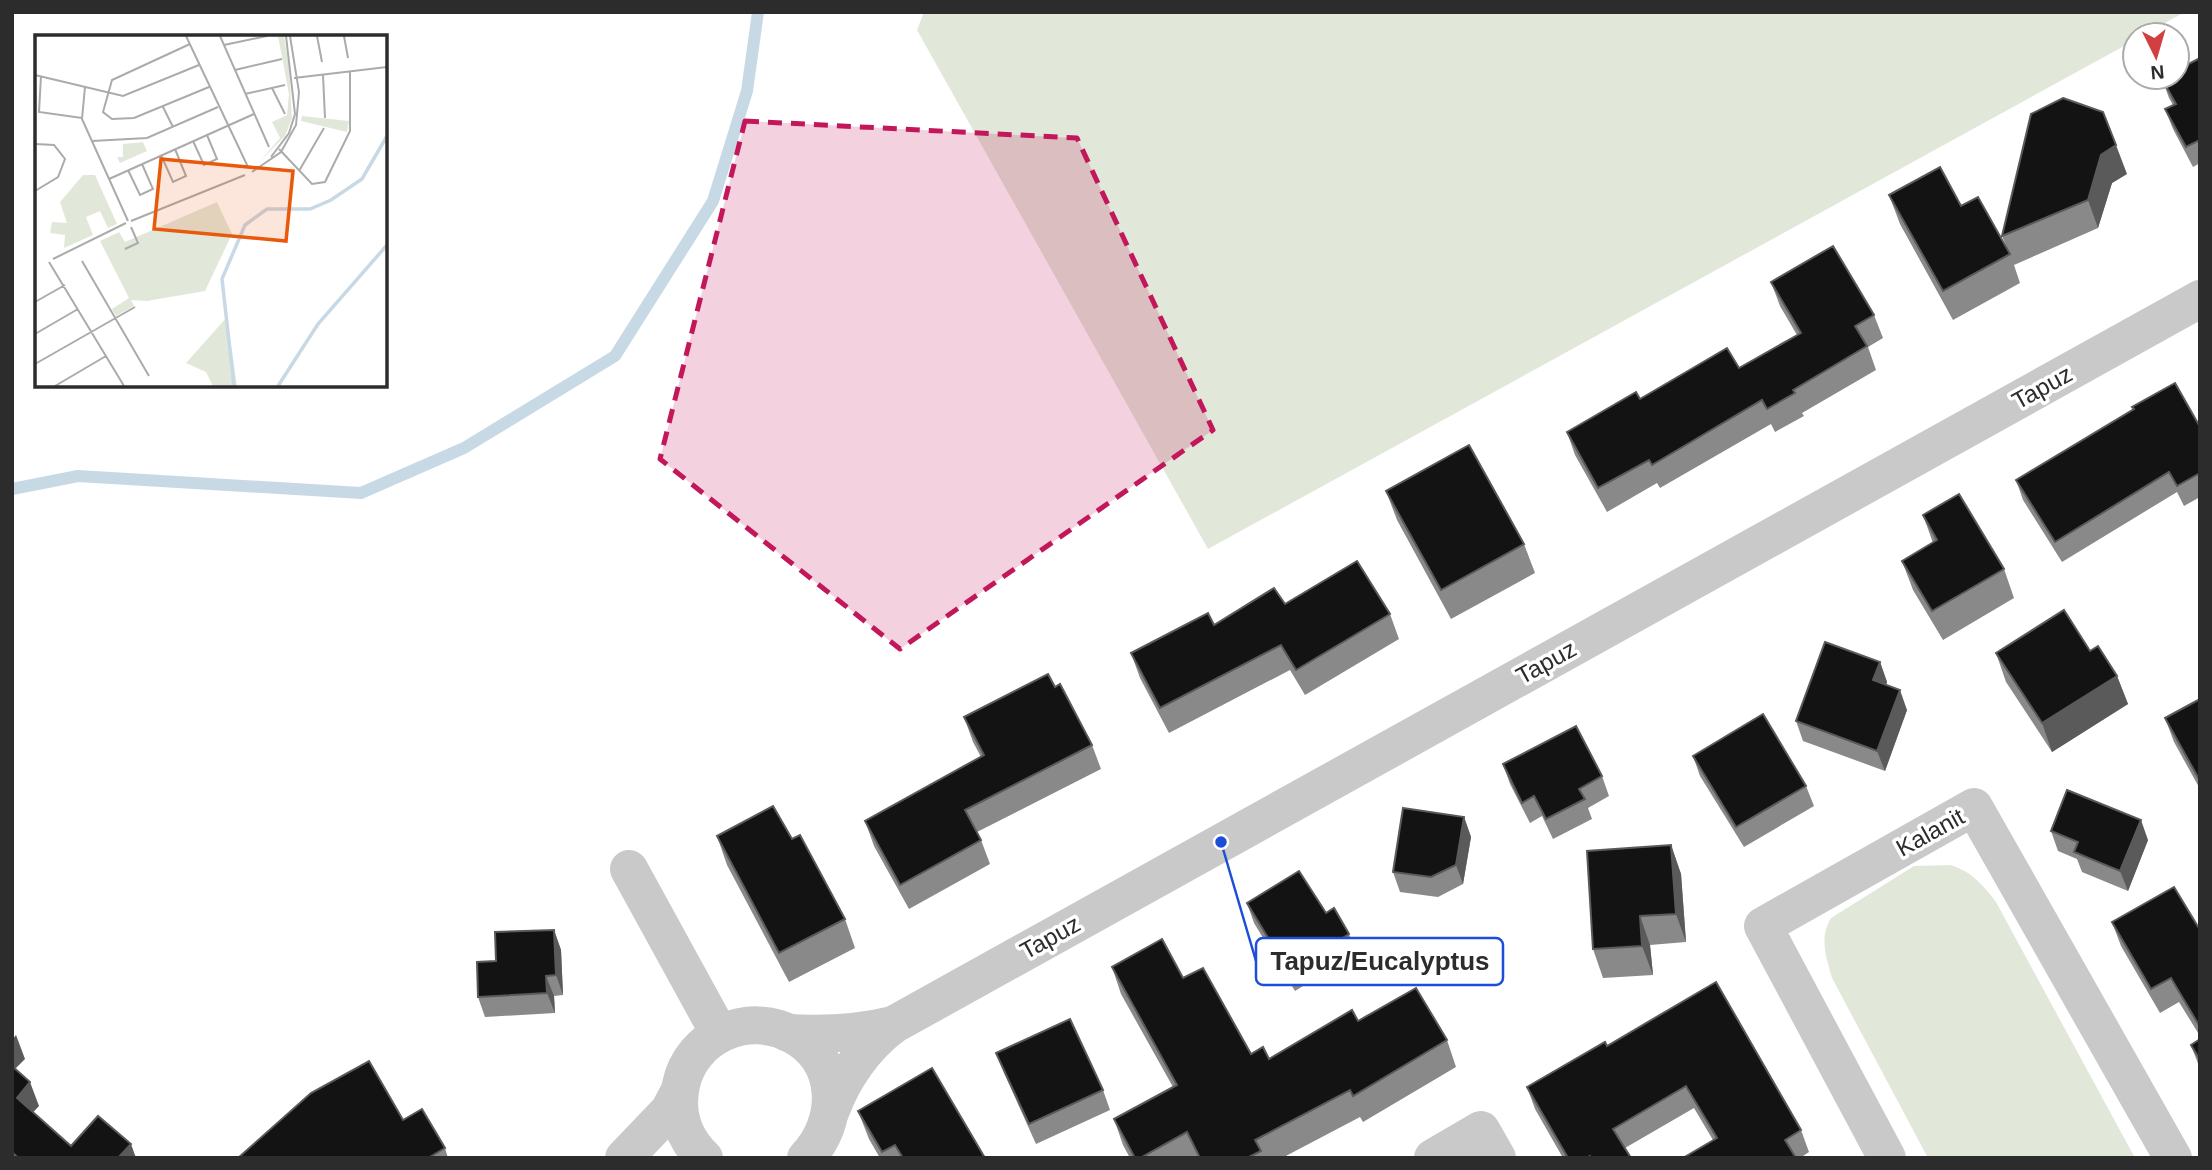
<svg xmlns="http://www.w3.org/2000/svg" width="2212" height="1170" font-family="Helvetica,sans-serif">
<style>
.green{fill:#e1e8da}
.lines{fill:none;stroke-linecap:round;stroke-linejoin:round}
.stream{stroke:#c8d9e6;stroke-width:12}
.minor{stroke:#c9c9c9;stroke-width:38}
.wall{fill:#898989}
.shaded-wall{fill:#5a5a5a}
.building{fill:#131313;stroke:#5a5a5a;stroke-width:2}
.marked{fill:#c2185b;fill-opacity:0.2;stroke:#c2185b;stroke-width:5;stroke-dasharray:14 9;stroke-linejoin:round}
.labels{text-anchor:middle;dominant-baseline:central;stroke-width:7;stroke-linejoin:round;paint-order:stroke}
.street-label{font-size:24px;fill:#2c2c2c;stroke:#fff}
.inset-river{fill:none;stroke:#c8d9e6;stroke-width:3.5}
.inset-road{fill:none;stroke:#ababab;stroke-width:2}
.view{fill:#e8590c;fill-opacity:0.15;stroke:#e8590c;stroke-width:3.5}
.inset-edge{fill:none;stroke:#2c2c2c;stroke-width:3.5}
.leader{fill:none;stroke:#1d4ed8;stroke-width:2.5}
.callout-dot{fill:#1d4ed8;stroke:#fff;stroke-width:2.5}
.callout{fill:#fff;stroke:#1d4ed8;stroke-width:2.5}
.callout-label{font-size:26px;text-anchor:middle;font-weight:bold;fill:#2c2c2c}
</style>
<rect width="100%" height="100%" fill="#fff"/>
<g class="green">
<path d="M924,12H2185L2143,35H2135V40L1208,549L917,30Z"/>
<path d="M1951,865C1972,872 1983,885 1996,902L2135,1158H1928L1832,978C1826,956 1819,938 1831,918L1914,866Z"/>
</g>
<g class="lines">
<path class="stream" d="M12,489L78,476L361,493L464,448L615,356L713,201L747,91L758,12"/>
<g class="minor">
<path d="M629,869L719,1033"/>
<path d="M788,1033C824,1035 857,1034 893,1025"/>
<path d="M831,1110C843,1077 865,1046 893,1025L2200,299"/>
<path d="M624,1158L669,1111L679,1092"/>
<path d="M704,1158C684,1139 675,1113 681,1085C691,1036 748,1010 793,1035C841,1061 841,1122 806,1158"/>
<path d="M1433,1158L1481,1130L1497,1158"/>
<path d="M1887,1158L1763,926L1974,807L2173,1158"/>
</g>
</g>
<g class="wall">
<path d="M2200,58V163L2193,167L2173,129L2165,109L2173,105L2169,98L2162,79Z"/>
<path d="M2127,174L2112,183L2098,228L2014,265L2020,283L1953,320L1900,224L1889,195L1961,206L2007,248L2002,236Z"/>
<path d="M1771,282L1874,315L1883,338L1868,347L1876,370L1802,413L1804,416L1775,432L1771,424L1660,488L1657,483L1607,512L1575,455L1567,432L1640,399L1739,368L1797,335L1780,306Z"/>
<path d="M2200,427V497L2184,506L2177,492L2062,562L2023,500L2016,480Z"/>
<path d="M1386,491L1524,544L1535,573L1451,619L1397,520Z"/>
<path d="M1923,515L2004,569L2014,598L1943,640L1913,590L1902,561L1933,543Z"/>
<path d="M1285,604L1390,614L1399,639L1305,695L1290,670L1169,733L1140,678L1131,653L1214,625Z"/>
<path d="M2090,651L2117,676L2128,704L2052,752L2006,682L1996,653Z"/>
<path d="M1880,662L1887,682L1886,685L1907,710L1885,771L1803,741L1796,721Z"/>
<path d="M1055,687L1092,745L1101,769L977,832L981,840L990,864L909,909L874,846L865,821L981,757L973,742L964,717Z"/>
<path d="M2200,699V789L2174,742L2165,718Z"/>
<path d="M1693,756L1806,786L1814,806L1744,847L1700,776Z"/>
<path d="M1503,764L1602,776L1609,796L1588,808L1592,819L1553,839L1542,816L1530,823L1510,784Z"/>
<path d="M1464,817L1471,837L1463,884L1438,897L1400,892L1393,872Z"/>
<path d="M2051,831L2148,840L2128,891L2082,872L2077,859L2058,851Z"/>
<path d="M717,836L792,839L845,919L855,948L789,982L727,865Z"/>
<path d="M1671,845L1681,874L1686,942L1650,945L1653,975L1603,978L1593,949Z"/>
<path d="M1247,903L1326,913L1349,934L1356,953L1295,991L1254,923Z"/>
<path d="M2112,922L2200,930V1036L2179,1002L2160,1013L2121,946Z"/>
<path d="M554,930L561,950L563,995L554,996L555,1013L485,1017L478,997L496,961Z"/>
<path d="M1112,967L1183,978L1251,1054L1269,1059L1358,1021L1447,1040L1456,1067L1363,1122L1360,1117L1282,1158H1130L1123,1145L1114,1119L1173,1087L1121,994Z"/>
<path d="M2200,1039V1069L2191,1045Z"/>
<path d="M1607,1046L1801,1130L1809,1152L1800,1158H1683L1713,1140L1694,1108L1625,1148L1631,1158H1563L1535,1109L1527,1087Z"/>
<path d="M996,1053L1103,1090L1110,1110L1036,1144L1004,1073Z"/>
<path d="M858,1111L985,1158H880L869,1139Z"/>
<path d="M403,1120L445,1148L448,1158H238Z"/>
</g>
<g class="shaded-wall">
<path d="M2116,145L2127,174L2112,183L2098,228L2088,200L2101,155Z"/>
<path d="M1880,662L1887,682L1881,700L1873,680Z"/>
<path d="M2117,676L2128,704L2052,752L2042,723Z"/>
<path d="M1900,690L1907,710L1885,771L1877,751Z"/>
<path d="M1464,817L1471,837L1463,884L1456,865Z"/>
<path d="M2141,820L2148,840L2128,891L2120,871Z"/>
<path d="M1671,845L1681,874L1686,942L1676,914Z"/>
<path d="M1640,916L1650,945L1653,975L1642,946Z"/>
<path d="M554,930L561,950L563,995L556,975Z"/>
<path d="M546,976L554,996L555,1013L547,993Z"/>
<path d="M16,1035L25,1059L12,1072V1040Z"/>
<path d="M30,1082L39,1106L25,1121L17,1098Z"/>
<path d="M131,1144L136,1158H118Z"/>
</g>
<g class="building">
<path d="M2200,58V140L2186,147L2165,109L2176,104L2162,79L2165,77H2177V70Z"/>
<path d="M2063,98L2103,112L2116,145L2101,155L2088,200L2002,236L2031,114Z"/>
<path d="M1940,167L1961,206L1978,197L2010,254L1943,291L1889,195Z"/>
<path d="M1833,246L1874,315L1855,326L1867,346L1793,390L1795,393L1767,409L1762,400L1652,465L1649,460L1598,488L1567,432L1636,392L1640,399L1727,348L1739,368L1801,333L1771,282Z"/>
<path d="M2175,383L2200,427V473L2177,486L2169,472L2055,542L2016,480L2134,409L2132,407Z"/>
<path d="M1469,445L1524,544L1441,590L1386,491Z"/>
<path d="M1959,494L2004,569L1932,611L1902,561L1937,540L1923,515Z"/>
<path d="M1357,561L1390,614L1296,670L1281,645L1160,708L1131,653L1208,613L1214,625L1274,588L1285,604Z"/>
<path d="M2064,610L2090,651L2098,646L2117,676L2042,723L1996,653Z"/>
<path d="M1825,642L1880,662L1873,680L1900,690L1877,751L1796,721Z"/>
<path d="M1048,674L1055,687L1060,684L1092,745L965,810L981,840L900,885L865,821L984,755L964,717Z"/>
<path d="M2200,699V781L2165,718Z"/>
<path d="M1763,714L1806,786L1736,827L1693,756Z"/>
<path d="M1576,726L1602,776L1579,789L1585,799L1546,819L1534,796L1522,803L1503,764Z"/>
<path d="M2067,790L2141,820L2120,871L2074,852L2078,842L2051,831Z"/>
<path d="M773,806L792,839L800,835L845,919L779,953L717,836Z"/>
<path d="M1403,808L1464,817L1456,865L1431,877L1393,872Z"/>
<path d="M1671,845L1676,914L1640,916L1642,946L1593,949L1587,851Z"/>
<path d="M1299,871L1326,913L1334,908L1349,934L1288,971L1247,903Z"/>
<path d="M2174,887L2200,930V1027L2171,978L2151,989L2112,922Z"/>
<path d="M554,930L556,975L546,976L547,993L478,997L477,962L496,961L495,932Z"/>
<path d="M1162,939L1183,978L1203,968L1251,1054L1263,1047L1269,1059L1352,1010L1358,1021L1416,988L1447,1040L1353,1096L1350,1090L1255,1140L1261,1151L1247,1158H1200L1187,1132L1140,1158H1135L1114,1119L1177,1085L1112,967Z"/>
<path d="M1716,982L1801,1130L1785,1140L1796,1158H1683L1717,1138L1686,1086L1613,1129L1631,1158H1591L1590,1156L1586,1158H1568L1527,1087L1605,1042L1607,1046Z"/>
<path d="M1070,1019L1103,1090L1029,1124L996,1053Z"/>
<path d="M2200,1039V1060L2191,1045Z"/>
<path d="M369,1061L403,1120L422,1109L445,1148L428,1158H238L311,1093Z"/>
<path d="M12,1066L30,1082L17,1098L71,1146L98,1116L131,1144L118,1158H18L12,1152Z"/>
<path d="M932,1068L985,1158H903L895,1145L882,1152L858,1111Z"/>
</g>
<path class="marked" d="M745,121L1077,138L1213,430L900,649L660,459Z"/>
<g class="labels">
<g class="street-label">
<text transform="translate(2042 387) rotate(-29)">Tapuz</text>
<text transform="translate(1546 662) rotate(-29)">Tapuz</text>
<text transform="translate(1930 832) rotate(-29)">Kalanit</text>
<text transform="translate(1050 937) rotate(-29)">Tapuz</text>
</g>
</g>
<g transform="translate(35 35)">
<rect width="352" height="352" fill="#fff"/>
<path d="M243,1H249L254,31L257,83L250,101L225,126L245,103L237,87L252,80L254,59ZM267,81L314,86L312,97L266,86ZM108,107L112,116L85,128L82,122H88V109ZM48,140H60L82,189L73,193L65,176L51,182L58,200L29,213L30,200L15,198L17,187L32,188L25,167ZM182,167L197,199L170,256L112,266L96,265L99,271L81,281L77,274L94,263L65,206L84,197L90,207ZM192,282L202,351H178L171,337L151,328Z" fill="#e1e8da"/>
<path class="inset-river" d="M199,351L187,244L210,190L232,174H275L296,165L327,144L352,101M243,351L283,289L352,210"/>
<path class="inset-road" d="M151,1L213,132M185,1L234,112M282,1L287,27M309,1L313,23M155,9L77,45L68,77L77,84L99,83L174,52M189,10L232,1M200,35L247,24M0,40L88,61L164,30M288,40L290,83M6,41L4,77L47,83M259,43L352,32M50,52L47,84L93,186M237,53L250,79M210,59L250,50M128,72L138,92M57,106L112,103L183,72M158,106L169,130L182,124L172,100M0,109L19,110L30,124L23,142L0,156M244,114L277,149L290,147L315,96V37M126,120L138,147L151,141L140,114M236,122L254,98L260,79L251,1M93,135L105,160L118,154L107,129M264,136L289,93M217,137L246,117L261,90L264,57L255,1M74,144L219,79M96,186L210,140M90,214L103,208L96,192M18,224L91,188M47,226L114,341M14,227L89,351M0,267L30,250M0,299L43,274M0,329L100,272M20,351L71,321"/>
<path class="view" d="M126,124L258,136L251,206L119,194Z"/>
<rect width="352" height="352" class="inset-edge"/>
</g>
<path class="leader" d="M1221 842L1256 961"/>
<circle class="callout-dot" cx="1221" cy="842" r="7"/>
<rect class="callout" x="1256" y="938" width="247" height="47" rx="7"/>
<g class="callout-label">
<text x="1380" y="970">Tapuz/Eucalyptus</text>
</g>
<rect width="2212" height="1170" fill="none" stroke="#2c2c2c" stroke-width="28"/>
<g transform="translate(2156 56) rotate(175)"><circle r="33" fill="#ffffff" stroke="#ababab" stroke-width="2"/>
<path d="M0-5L12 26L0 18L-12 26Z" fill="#d13f41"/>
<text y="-10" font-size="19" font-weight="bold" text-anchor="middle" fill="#2c2c2c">N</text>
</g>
</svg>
